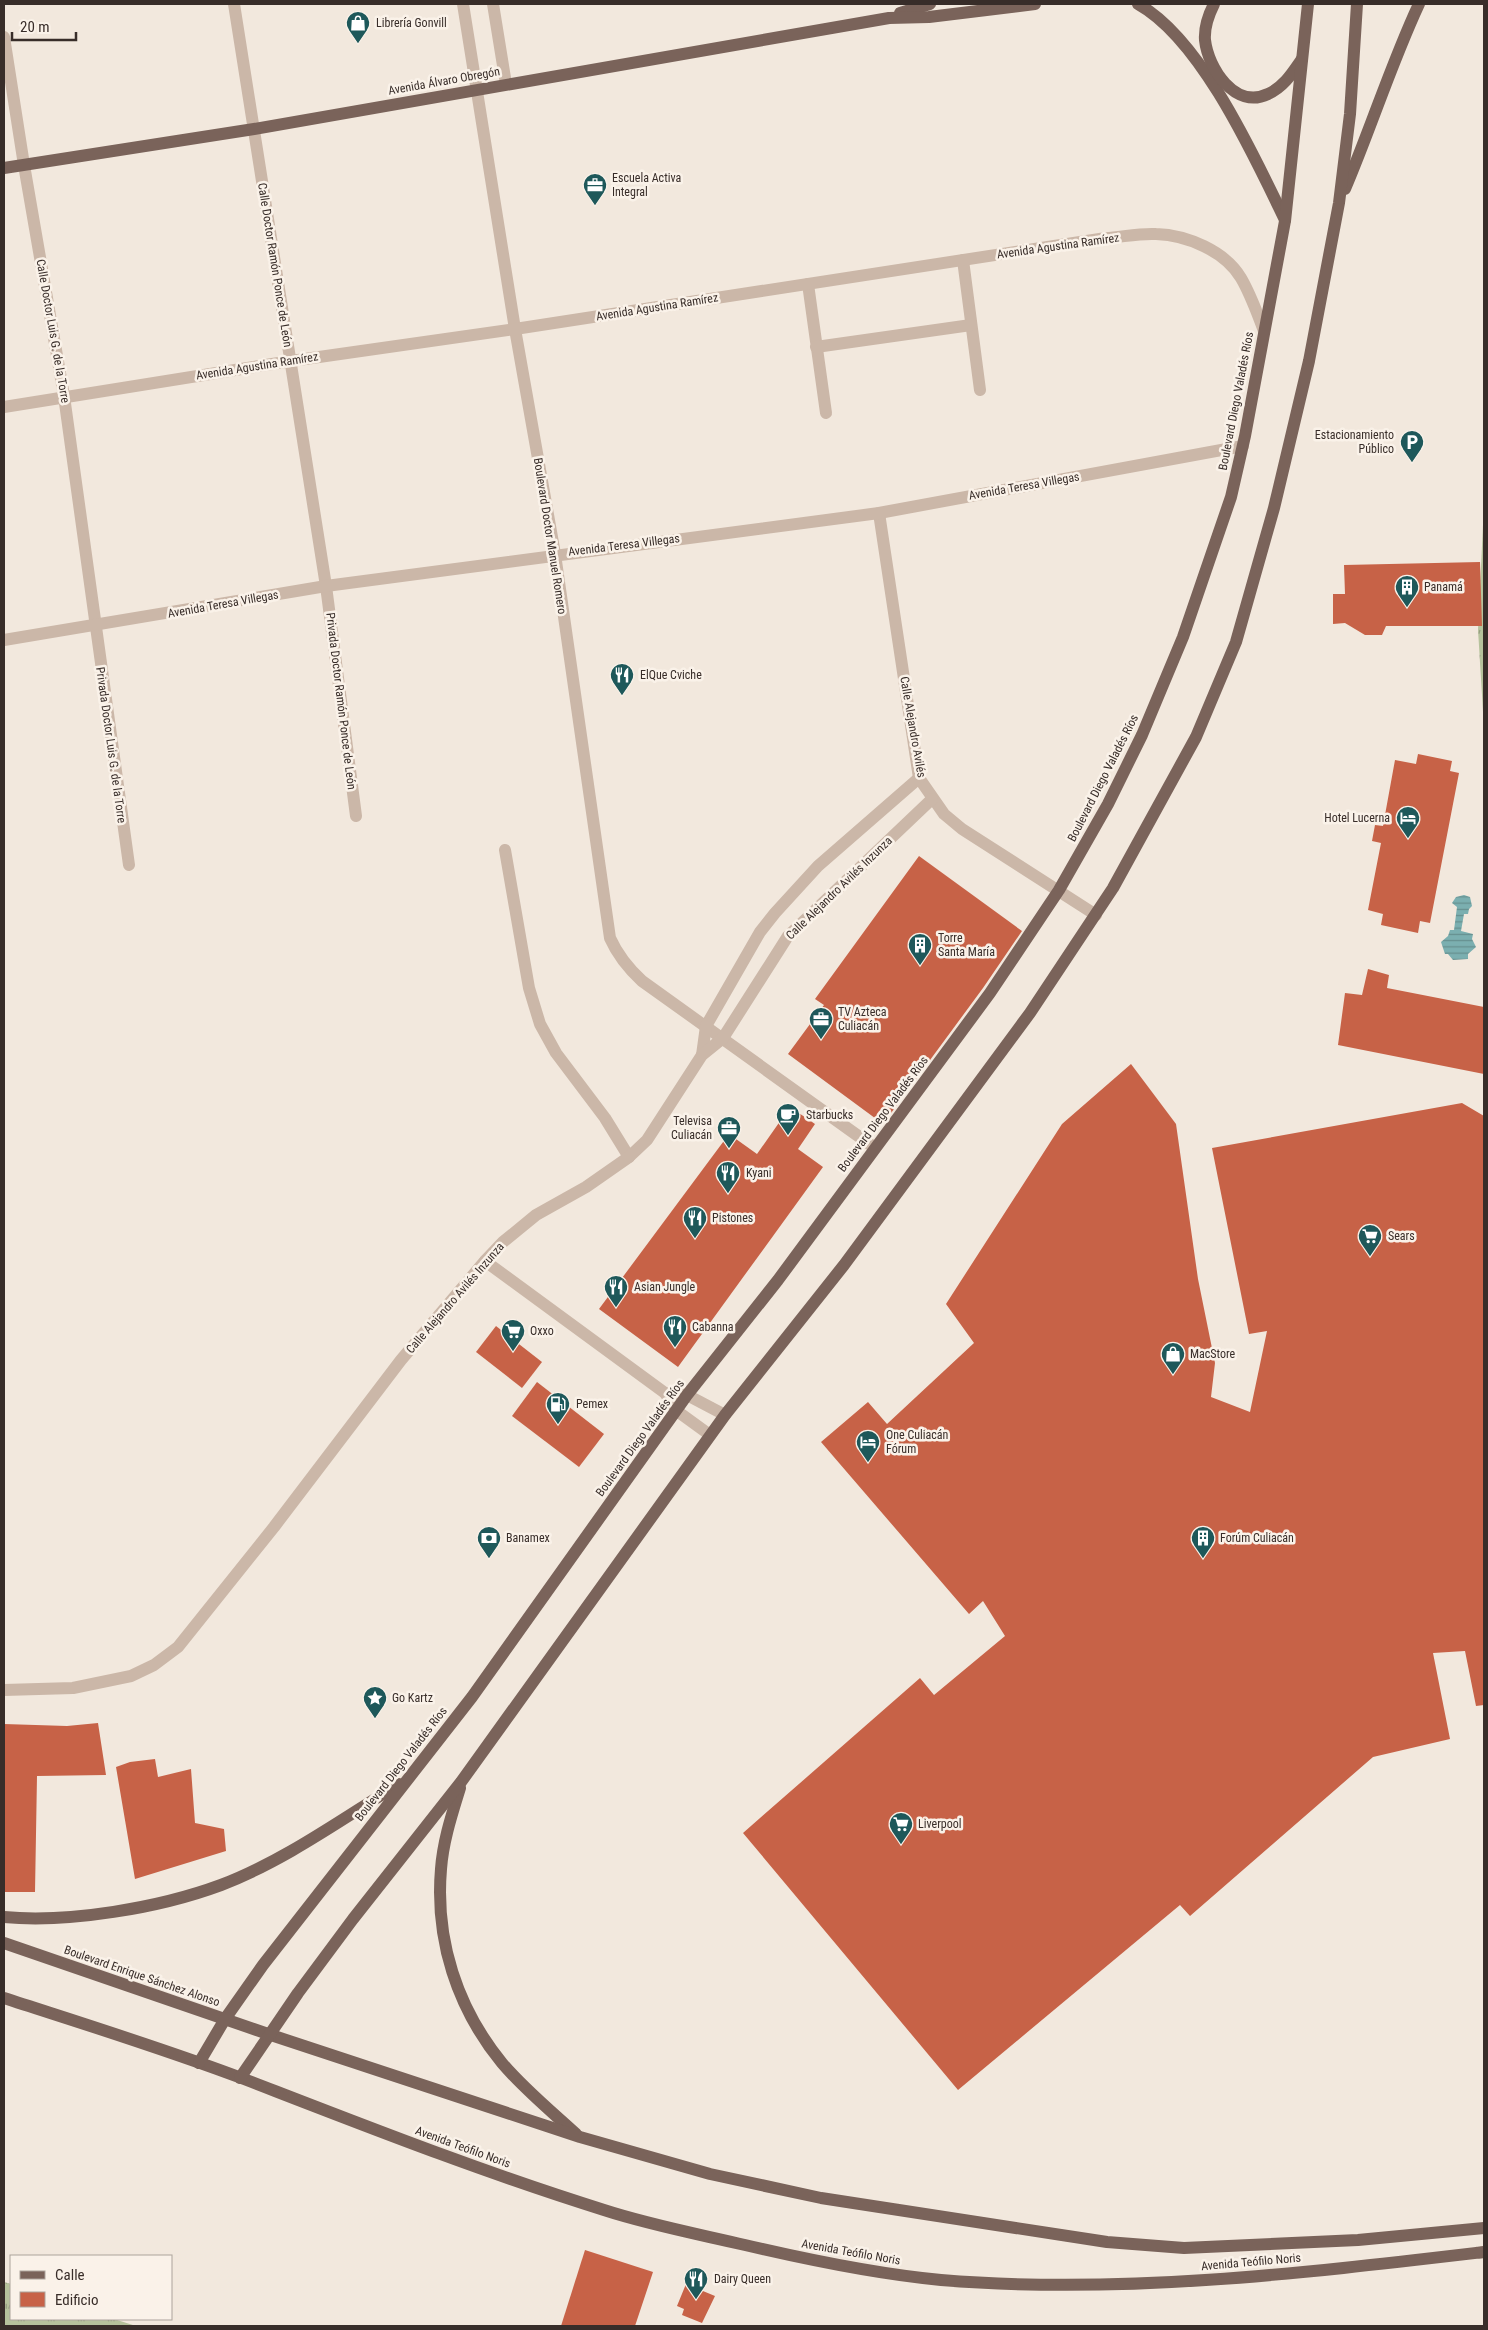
<svg xmlns="http://www.w3.org/2000/svg" width="1488" height="2330" font-family="'Roboto Condensed',sans-serif">
<style>
.park{fill:url(#park-tufts)}
.water{fill:url(#water-rules)}
.building{fill:#c76247}
.lines{fill:none;stroke-linecap:round;stroke-linejoin:round}
.minor{stroke:#cbb7a8;stroke-width:12}
.major{stroke:#7a635a;stroke-width:12}
.labels{text-anchor:middle;dominant-baseline:central;stroke-width:5;stroke-linejoin:round;paint-order:stroke}
.poi-label{font-size:12px;fill:#382d29;stroke:#faf2e9;text-anchor:start}
.street-label{font-size:12px;fill:#382d29;stroke:#faf2e9}
</style>
<defs>
<pattern id="park-tufts" width="24" height="20" patternUnits="userSpaceOnUse" patternTransform="scale(1.25)"><rect width="24" height="20" fill="#b6c29c"/><path d="M3 7l-1-3M5 7V3M7 7l1-3M15 17l-1-3M17 17v-4M19 17l1-3" fill="none" stroke="#959e7f"/></pattern>
<pattern id="water-rules" width="6" height="5" patternUnits="userSpaceOnUse" patternTransform="scale(1.25)"><rect width="6" height="5" fill="#7bafb0"/><path d="M0 2.5h6" fill="none" stroke="#668f8f"/></pattern>
</defs>
<rect width="100%" height="100%" fill="#f2e8dd"/>
<g class="park">
<path d="M1484,504V728L1478,630Z"/>
<path d="M4,2282L11,2284V2319H114L136,2326H4Z"/>
</g>
<path class="water" d="M1464,895L1470,897L1472,906L1469,909L1468,914H1464L1461,931L1473,934L1472,939L1476,947L1468,954V959L1453,960L1448,954H1445L1441,942L1448,936L1450,930H1454L1457,907L1452,903L1456,897Z"/>
<g class="building">
<path d="M1480,562L1482,626H1386L1382,635H1365L1345,623L1333,624V594H1345L1344,565Z"/>
<path d="M1418,754L1452,761L1450,771L1459,773L1430,923L1420,921L1418,933L1381,925L1383,914L1368,910L1381,843L1372,841L1375,825L1383,826L1395,760L1416,764Z"/>
<path d="M919,856L1022,931L983,988L883,1124L788,1054L824,1005L815,999Z"/>
<path d="M1368,969L1389,975L1387,988L1484,1007V1074L1338,1045L1345,993L1362,995Z"/>
<path d="M1131,1064L1176,1124L1198,1279L1215,1363L1211,1397L1250,1412L1267,1331L1249,1334L1212,1148L1462,1103L1484,1116V1705L1476,1706L1465,1651L1433,1653L1450,1739L1373,1757L1190,1916L1180,1905L958,2090L743,1833L920,1678L934,1695L1005,1636L983,1601L969,1614L821,1442L868,1402L887,1424L974,1343L946,1304L1062,1124Z"/>
<path d="M790,1107L815,1124L798,1149L823,1167L678,1367L599,1309L729,1134L757,1154Z"/>
<path d="M496,1326L542,1362L522,1388L476,1352Z"/>
<path d="M537,1382L604,1434L579,1467L512,1416Z"/>
<path d="M98,1723L106,1775L37,1776L35,1892H4V1724L67,1726Z"/>
<path d="M155,1759L158,1777L191,1769L195,1823L224,1829L226,1851L135,1879L116,1767L130,1762Z"/>
<path d="M585,2250L653,2272L635,2326H561Z"/>
<path d="M686,2284L715,2296L702,2323L682,2315L684,2309L677,2306Z"/>
</g>
<g class="lines">
<g class="minor">
<path d="M234,4L326,586L356,816"/>
<path d="M463,4L515,329L555,554L610,938C618,956 628,968 642,981L875,1148"/>
<path d="M493,4L506,84"/>
<path d="M4,37L24,165L64,396L129,865"/>
<path d="M963,260L980,390"/>
<path d="M808,284L826,413"/>
<path d="M816,347L971,325"/>
<path d="M4,407L291,361L515,329L1106,238C1122,237 1140,233 1156,234C1187,235 1225,251 1241,278C1251,295 1257,313 1264,331"/>
<path d="M879,513L919,778L944,814L962,829L1096,915"/>
<path d="M4,640L326,586L879,513L1243,446"/>
<path d="M505,850L529,988L540,1024L556,1053L605,1118L629,1157"/>
<path d="M702,1055L706,1026L760,932L775,913L818,866L919,778"/>
<path d="M485,1261L665,1393L677,1411L710,1435"/>
<path d="M665,1393L687,1395L725,1415"/>
<path d="M4,1690L73,1688L131,1676L154,1665L178,1647L274,1527L401,1360L485,1261L503,1242L536,1215L586,1187L629,1157L647,1140L702,1055L723,1038L788,936L932,799"/>
</g>
<g class="major">
<path d="M1138,4C1201,39 1254,156 1285,220"/>
<path d="M1214,4C1208,16 1204,27 1205,40C1208,68 1235,110 1268,94C1284,87 1293,72 1302,59"/>
<path d="M900,13L930,4"/>
<path d="M4,168L254,129L889,18L929,17L1035,4"/>
<path d="M1345,189C1371,128 1391,64 1419,4"/>
<path d="M460,1788C452,1814 443,1841 441,1869C435,1940 457,2008 502,2063C524,2089 551,2111 576,2134"/>
<path d="M4,1917C69,1923 159,1908 221,1885C284,1861 342,1819 399,1784"/>
<path d="M4,1943L271,2035L580,2137L710,2174L821,2198L1107,2242L1184,2248L1358,2240L1484,2228"/>
<path d="M4,1998C84,2024 165,2049 244,2079C363,2125 482,2172 604,2210C650,2225 698,2234 745,2245C809,2260 876,2274 941,2280C1122,2295 1305,2273 1484,2252"/>
<path d="M199,2063L225,2019L263,1965L472,1697L687,1395L778,1280L990,993L1059,890L1108,804L1142,735L1183,637L1231,497L1245,436L1285,221L1308,4"/>
<path d="M240,2078L298,1993L353,1919L461,1782L725,1415L844,1265L1030,1013L1113,888L1196,737L1236,642L1274,508L1309,361L1339,203L1350,114L1357,4"/>
</g>
</g>
<defs>
<g id="shop-pin" transform="scale(1.25)"><path d="M0 17L-7.5 6A9.5 9.5 0 1 1 7.5 6Z" fill="#1e585a" stroke="#faf2e9"/><path d="M-5-2.5h2.3a2.7 3.5 0 0 1 5.4 0H5L5.5 6h-11ZM-1.5-2.5h3a1.5 2.3 0 0 0-3 0Z" fill="#fff"/></g>
<g id="office-pin" transform="scale(1.25)"><path d="M0 17L-7.5 6A9.5 9.5 0 1 1 7.5 6Z" fill="#1e585a" stroke="#faf2e9"/><path d="M-6-3h4V-5.5h4V-3h4V5H-6ZM-1-4.5V-3h2v-1.5ZM-6 0V1H6V0Z" fill="#fff"/></g>
<g id="parking-pin" transform="scale(1.25)"><path d="M0 17L-7.5 6A9.5 9.5 0 1 1 7.5 6Z" fill="#1e585a" stroke="#faf2e9"/><path d="M-3.5-5.5H1a3.5 3.5 0 0 1 0 7H-1V5.5H-3.5ZM-1-3.4V-.6H.8a1.4 1.4 0 0 0 0-2.8Z" fill="#fff"/></g>
<g id="building-pin" transform="scale(1.25)"><path d="M0 17L-7.5 6A9.5 9.5 0 1 1 7.5 6Z" fill="#1e585a" stroke="#faf2e9"/><path d="M-4-6H4V6H1V3H-1V6H-4ZM-2.5-4.3h1.7v1.8h-1.7ZM.8-4.3h1.7v1.8H.8ZM-2.5-1h1.7V.8h-1.7ZM.8-1h1.7V.8H.8Z" fill="#fff"/></g>
<g id="restaurant-pin" transform="scale(1.25)"><path d="M0 17L-7.5 6A9.5 9.5 0 1 1 7.5 6Z" fill="#1e585a" stroke="#faf2e9"/><path d="M-5-6h1v4h1v-4h1v4h1v-4h1v5L-1.5 .5V6h-2V.5L-5-1ZM5-6V6H3V1.5H1.5Q1.5-4 5-6Z" fill="#fff"/></g>
<g id="hotel-pin" transform="scale(1.25)"><path d="M0 17L-7.5 6A9.5 9.5 0 1 1 7.5 6Z" fill="#1e585a" stroke="#faf2e9"/><path d="M-6-4.5h1.5V1H6V5H4.5V3h-9V5H-6ZM-4 0a1.8 1.8 0 1 1 3.6 0ZM.5 0V-2.5h3Q6-2.5 6 0Z" fill="#fff"/></g>
<g id="cafe-pin" transform="scale(1.25)"><path d="M0 17L-7.5 6A9.5 9.5 0 1 1 7.5 6Z" fill="#1e585a" stroke="#faf2e9"/><path d="M-5.5-4.5H6V0H3Q3 3.5 0 3.5H-2.5Q-5.5 3.5-5.5 0ZM3-3.2v2h1.7v-2ZM-6 4.5H4V6H-6Z" fill="#fff"/></g>
<g id="supermarket-pin" transform="scale(1.25)"><path d="M0 17L-7.5 6A9.5 9.5 0 1 1 7.5 6Z" fill="#1e585a" stroke="#faf2e9"/><path d="M-6-5.5h2.5l.6 2H6L4.5 2H-2.5L-4.4-4H-6ZM-1.5 3.2a1.3 1.3 0 1 0 .1 0ZM3 3.2a1.3 1.3 0 1 0 .1 0Z" fill="#fff"/></g>
<g id="fuel-pin" transform="scale(1.25)"><path d="M0 17L-7.5 6A9.5 9.5 0 1 1 7.5 6Z" fill="#1e585a" stroke="#faf2e9"/><path d="M-5.5-6h7V0h2V4h1.3V-2.5L3-4.5l.8-.8L6-3V5H2.5V1h-1V6h-7ZM-4.2-4.7v3.2H.2V-4.7Z" fill="#fff"/></g>
<g id="bank-pin" transform="scale(1.25)"><path d="M0 17L-7.5 6A9.5 9.5 0 1 1 7.5 6Z" fill="#1e585a" stroke="#faf2e9"/><path d="M-6-4H6V4H-6ZM0-2.3a2.3 2.3 0 1 0 0 4.6a2.3 2.3 0 1 0 0-4.6Z" fill="#fff"/></g>
<g id="sight-pin" transform="scale(1.25)"><path d="M0 17L-7.5 6A9.5 9.5 0 1 1 7.5 6Z" fill="#1e585a" stroke="#faf2e9"/><path d="M0-6L1.8-2.2L6-1.7L2.9 1.2L3.7 5.4L0 3.3L-3.7 5.4L-2.9 1.2L-6-1.7L-1.8-2.2Z" fill="#fff"/></g>
</defs>
<g fill-rule="evenodd">
<use href="#shop-pin" x="358" y="23"/>
<use href="#office-pin" x="595" y="185"/>
<use href="#parking-pin" x="1412" y="442"/>
<use href="#building-pin" x="1407" y="587"/>
<use href="#restaurant-pin" x="622" y="675"/>
<use href="#hotel-pin" x="1408" y="818"/>
<use href="#building-pin" x="920" y="945"/>
<use href="#office-pin" x="821" y="1019"/>
<use href="#cafe-pin" x="788" y="1115"/>
<use href="#office-pin" x="729" y="1128"/>
<use href="#restaurant-pin" x="728" y="1173"/>
<use href="#restaurant-pin" x="695" y="1218"/>
<use href="#supermarket-pin" x="1370" y="1236"/>
<use href="#restaurant-pin" x="616" y="1287"/>
<use href="#restaurant-pin" x="675" y="1327"/>
<use href="#supermarket-pin" x="513" y="1331"/>
<use href="#shop-pin" x="1173" y="1354"/>
<use href="#fuel-pin" x="558" y="1404"/>
<use href="#hotel-pin" x="868" y="1442"/>
<use href="#bank-pin" x="489" y="1538"/>
<use href="#building-pin" x="1203" y="1538"/>
<use href="#sight-pin" x="375" y="1698"/>
<use href="#supermarket-pin" x="901" y="1824"/>
<use href="#restaurant-pin" x="696" y="2279"/>
</g>
<g class="labels">
<g class="poi-label">
<text x="376" y="23">Librería Gonvill</text>
<text x="612" y="178">Escuela Activa<tspan x="612" dy="14">Integral</tspan></text>
<text x="1394" y="435" text-anchor="end">Estacionamiento<tspan x="1394" dy="14">Público</tspan></text>
<text x="1424" y="587">Panamá</text>
<text x="640" y="675">ElQue Cviche</text>
<text x="1390" y="818" text-anchor="end">Hotel Lucerna</text>
<text x="938" y="938">Torre<tspan x="938" dy="14">Santa María</tspan></text>
<text x="838" y="1012">TV Azteca<tspan x="838" dy="14">Culiacán</tspan></text>
<text x="806" y="1115">Starbucks</text>
<text x="712" y="1121" text-anchor="end">Televisa<tspan x="712" dy="14">Culiacán</tspan></text>
<text x="746" y="1173">Kyani</text>
<text x="712" y="1218">Pistones</text>
<text x="1388" y="1236">Sears</text>
<text x="634" y="1287">Asian Jungle</text>
<text x="692" y="1327">Cabanna</text>
<text x="530" y="1331">Oxxo</text>
<text x="1190" y="1354">MacStore</text>
<text x="576" y="1404">Pemex</text>
<text x="886" y="1435">One Culiacán<tspan x="886" dy="14">Fórum</tspan></text>
<text x="506" y="1538">Banamex</text>
<text x="1220" y="1538">Forúm Culiacán</text>
<text x="392" y="1698">Go Kartz</text>
<text x="918" y="1824">Liverpool</text>
<text x="714" y="2279">Dairy Queen</text>
</g>
<g class="street-label">
<text transform="translate(444 81) rotate(-10)">Avenida Álvaro Obregón</text>
<text transform="translate(1058 246) rotate(-8)">Avenida Agustina Ramírez</text>
<text transform="translate(275 265) rotate(81)">Calle Doctor Ramón Ponce de León</text>
<text transform="translate(657 307) rotate(-9)">Avenida Agustina Ramírez</text>
<text transform="translate(53 331) rotate(80)">Calle Doctor Luis G. de la Torre</text>
<text transform="translate(257 366) rotate(-9)">Avenida Agustina Ramírez</text>
<text transform="translate(1236 401) rotate(-79)">Boulevard Diego Valadés Ríos</text>
<text transform="translate(1024 486) rotate(-10)">Avenida Teresa Villegas</text>
<text transform="translate(550 536) rotate(81)">Boulevard Doctor Manuel Romero</text>
<text transform="translate(624 545) rotate(-7)">Avenida Teresa Villegas</text>
<text transform="translate(223 604) rotate(-10)">Avenida Teresa Villegas</text>
<text transform="translate(341 701) rotate(83)">Privada Doctor Ramón Ponce de León</text>
<text transform="translate(913 727) rotate(80)">Calle Alejandro Avilés</text>
<text transform="translate(111 745) rotate(82)">Privada Doctor Luis G. de la Torre</text>
<text transform="translate(1103 778) rotate(-63)">Boulevard Diego Valadés Ríos</text>
<text transform="translate(839 888) rotate(-44)">Calle Alejandro Avilés Inzunza</text>
<text transform="translate(883 1114) rotate(-53)">Boulevard Diego Valadés Ríos</text>
<text transform="translate(455 1298) rotate(-49)">Calle Alejandro Avilés Inzunza</text>
<text transform="translate(640 1438) rotate(-54)">Boulevard Diego Valadés Ríos</text>
<text transform="translate(401 1764) rotate(-52)">Boulevard Diego Valadés Ríos</text>
<text transform="translate(142 1976) rotate(19)">Boulevard Enrique Sánchez Alonso</text>
<text transform="translate(463 2147) rotate(20)">Avenida Teófilo Noris</text>
<text transform="translate(851 2252) rotate(10)">Avenida Teófilo Noris</text>
<text transform="translate(1251 2262) rotate(-5)">Avenida Teófilo Noris</text>
</g>
</g>
<rect width="1488" height="2330" fill="none" stroke="#382d29" stroke-width="10"/>
<rect x="10" y="2255" width="162" height="65" fill="#faf2e9" stroke="#aca39c"/>
<rect x="20" y="2271" width="25" height="8" fill="#7a635a" stroke="#aca39c"/>
<text x="55" y="2280" font-size="15" fill="#382d29">Calle</text>
<rect x="20" y="2292" width="25" height="15" fill="#c76247" stroke="#aca39c"/>
<text x="55" y="2305" font-size="15" fill="#382d29">Edificio</text>
<path d="M12 32v8h64v-8" fill="none" stroke="#382d29" stroke-width="2.5"/>
<text x="20" y="32" font-size="15" fill="#382d29" stroke="#faf2e9" stroke-width="4" paint-order="stroke">20 m</text>
</svg>
